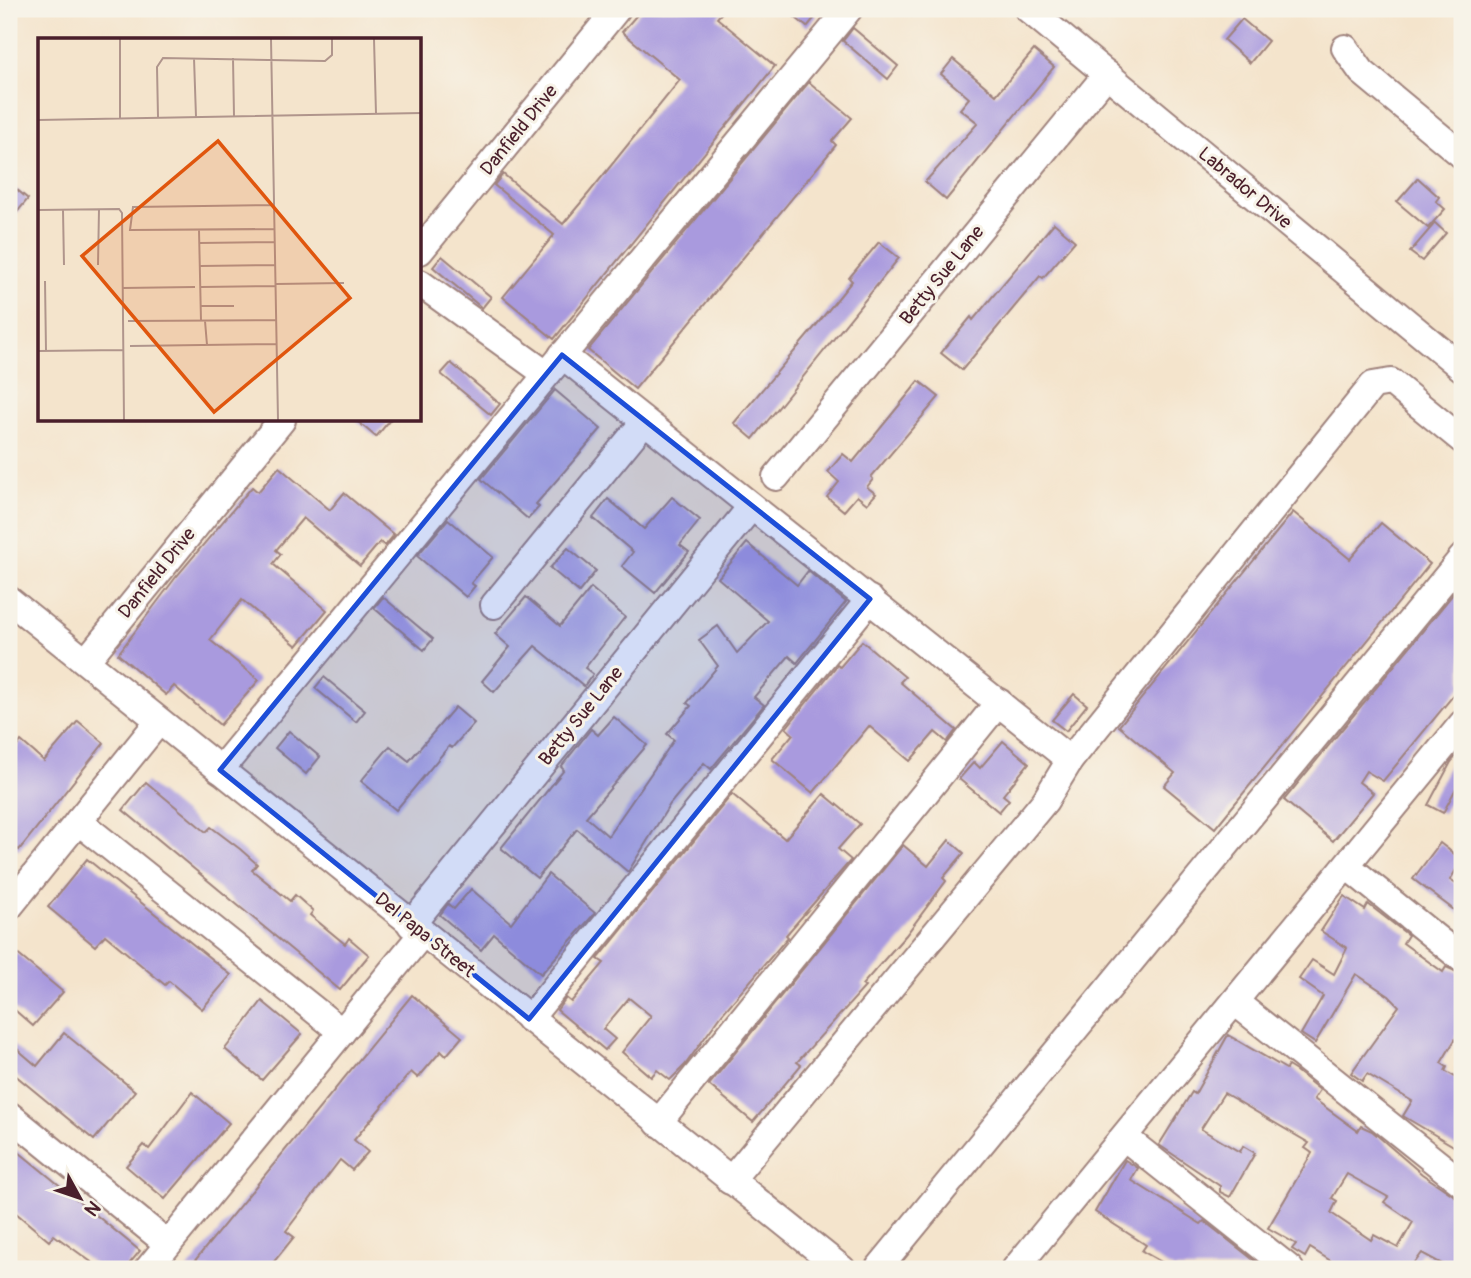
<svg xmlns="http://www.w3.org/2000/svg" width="1471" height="1278" font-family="Pangolin,sans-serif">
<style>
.building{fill:#a99ade;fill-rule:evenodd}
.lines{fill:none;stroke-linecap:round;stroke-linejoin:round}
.minor-casing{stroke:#9f827c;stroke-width:30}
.minor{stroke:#fff;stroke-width:26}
.marked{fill:#1d4ed8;fill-opacity:0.2;stroke:#1d4ed8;stroke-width:5;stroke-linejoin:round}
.labels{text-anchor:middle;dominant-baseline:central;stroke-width:6;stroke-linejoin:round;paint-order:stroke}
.street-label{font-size:19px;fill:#4a1f2b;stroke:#f7f3e8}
.inset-road{fill:none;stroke:#b0958c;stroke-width:2}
.view{fill:#e0560e;fill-opacity:0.15;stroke:#e0560e;stroke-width:3.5}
.inset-edge{fill:none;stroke:#4a1f2b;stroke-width:3.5}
</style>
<rect width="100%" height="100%" fill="#f7f3e8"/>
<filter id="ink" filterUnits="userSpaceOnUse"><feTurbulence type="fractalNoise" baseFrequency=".0143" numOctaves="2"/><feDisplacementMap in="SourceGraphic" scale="14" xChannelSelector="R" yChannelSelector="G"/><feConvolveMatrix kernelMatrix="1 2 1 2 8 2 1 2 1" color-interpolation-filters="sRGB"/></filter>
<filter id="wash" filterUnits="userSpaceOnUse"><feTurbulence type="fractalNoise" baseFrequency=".00686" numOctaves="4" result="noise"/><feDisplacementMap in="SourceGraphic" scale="28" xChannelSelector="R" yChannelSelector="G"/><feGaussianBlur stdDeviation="1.57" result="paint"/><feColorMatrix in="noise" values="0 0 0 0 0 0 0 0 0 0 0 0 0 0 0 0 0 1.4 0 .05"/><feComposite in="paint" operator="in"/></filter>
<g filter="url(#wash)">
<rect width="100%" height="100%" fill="#f4e4cc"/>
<g id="blocks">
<g class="building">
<path d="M642,9H725L717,18L775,66L554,339L503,297L554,235L494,185L503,174L563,224L589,193L680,80L622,32Z"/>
<path d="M785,9H808L816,16L807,27Z"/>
<path d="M1242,19L1268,41L1250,63L1224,40Z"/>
<path d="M853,28L898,66L888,79L843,41Z"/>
<path d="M1034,50L1054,67L946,200L925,182L978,123L960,109L969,98L941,74L953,59L996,95Z"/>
<path d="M809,82L852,118L832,141L836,145L635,389L588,350Z"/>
<path d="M1418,178L1439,197L1436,201L1445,209L1428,228L1397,202Z"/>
<path d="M9,183L28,199L9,222Z"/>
<path d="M1054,223L1075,241L1043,278L1040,276L962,370L941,353L971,317L973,320Z"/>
<path d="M1435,223L1446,233L1422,261L1410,252Z"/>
<path d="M879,242L899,258L753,439L734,423L814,328L852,281L849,278Z"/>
<path d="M442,256L491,297L482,308L433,267Z"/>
<path d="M451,363L500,404L491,415L441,374Z"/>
<path d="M919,381L939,397L871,477L873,479L867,487L876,494L867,504L857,496L844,511L827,497L839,482L828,472L843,454L853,462Z"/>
<path d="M555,390L601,429L536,504L539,507L528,519L481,479Z"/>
<path d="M356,420H390L376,437Z"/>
<path d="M279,467L330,510L344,493L394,535L385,546L380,542L360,566L303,518L276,550L281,554L273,564L327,610L297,646L242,600L210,640L259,680L220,725L174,686L166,695L118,654L176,577L252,487L258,492Z"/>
<path d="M672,497L700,520L680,545L689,552L655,593L622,566L633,552L593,518L608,499L644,529Z"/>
<path d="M1293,512L1350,559L1381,523L1430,564L1215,828L1164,786L1175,773L1119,726Z"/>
<path d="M448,519L493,557L471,583L475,586L466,597L417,556Z"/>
<path d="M747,543L797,585L808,571L846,602L797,663L789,656L754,697L764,705L711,769L704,763L670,804L628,872L577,829L537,878L501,848L564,770L561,767L591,729L598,735L614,717L647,745L586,817L608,836L674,740L667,734L691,706L687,703L718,666L699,640L718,626L737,653L768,621L718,578Z"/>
<path d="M568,548L596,571L579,592L550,568Z"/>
<path d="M1462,583V685L1383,781L1366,771L1359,782L1373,793L1333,841L1284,800Z"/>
<path d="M591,588L625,617L585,668L593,674L584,686L535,646L494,692L482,681L510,647L495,634L526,597L560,626Z"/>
<path d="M383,597L433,639L424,650L374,608Z"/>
<path d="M862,641L905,677L900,682L956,730L947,742L935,732L910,761L869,726L813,793L772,759L793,734L786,728L837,665L840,667Z"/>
<path d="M324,677L365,711L356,722L315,688Z"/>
<path d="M1074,694L1087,705L1066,731L1052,720Z"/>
<path d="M455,707L474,723L452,748L449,746L396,810L361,781L390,746L409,761Z"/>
<path d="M78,721L104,743L19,850L9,842V757L21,741L44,761Z"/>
<path d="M289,731L320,757L306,774L275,748Z"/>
<path d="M1003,741L1029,763L1003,795L1009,800L999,812L959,779L974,762L980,768Z"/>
<path d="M1462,749V777L1443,813L1428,805L1451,762Z"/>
<path d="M146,782L206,832L211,827L240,849L257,864L252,870L290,901L295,895L313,911L310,915L345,944L349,938L369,955L340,990L123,810Z"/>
<path d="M732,794L785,839L824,794L860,824L838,849L851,860L786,935L788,937L722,1014L685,1065L670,1080L657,1070L651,1077L622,1052L651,1016L629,998L603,1029L615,1039L605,1050L557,1010L566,998L571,1002L604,963L598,959Z"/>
<path d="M949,840L964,853L943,878L946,881L906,935L862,985L865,987L797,1062L801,1065L753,1122L709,1085L903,845L928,866Z"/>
<path d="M1440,843L1462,860L1450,880L1462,888V916L1413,879Z"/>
<path d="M87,859L231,975L202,1009L169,981L165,985L105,935L95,946L48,907Z"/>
<path d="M548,874L595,913L541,974L494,934L481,950L440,915L448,904L454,909L471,889L511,923Z"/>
<path d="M1344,896L1365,910L1368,904L1408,935L1403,943L1443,972L1446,967L1462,974V1028L1441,1063L1447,1067L1445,1071L1462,1081V1151L1403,1116L1412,1101L1367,1074L1362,1081L1351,1073L1399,1006L1389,996L1356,974L1315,1043L1301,1034L1323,996L1299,979L1312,960L1334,974L1347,948L1321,931Z"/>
<path d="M9,947L63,992L33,1026L9,1005Z"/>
<path d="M412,995L462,1037L446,1056L441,1051L418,1078L411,1072L378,1111L354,1140L368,1152L352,1170L340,1160L286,1231L294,1237L268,1269H188Z"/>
<path d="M262,1001L302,1034L262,1080L225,1049Z"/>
<path d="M64,1033L135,1091L94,1140L9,1070V1042L37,1066Z"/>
<path d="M1228,1035L1286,1069L1288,1066L1296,1071L1320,1090L1314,1099L1358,1131L1361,1126L1372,1131L1422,1174L1462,1201V1269H1451L1422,1253L1410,1269H1344L1310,1248L1305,1257L1292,1249L1296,1244L1268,1228L1312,1153L1305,1148L1309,1143L1224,1093L1201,1129L1240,1152L1243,1146L1255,1153L1230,1197L1220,1192V1186L1159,1145L1192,1092L1195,1094ZM1347,1174L1388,1197L1384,1202L1413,1222L1398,1248L1374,1235L1371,1240L1331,1213L1337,1201L1332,1198Z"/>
<path d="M192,1092L229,1123L165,1199L126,1166L144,1145L149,1149Z"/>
<path d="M9,1144L140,1251L125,1269H101L54,1235L49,1241L9,1207Z"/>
<path d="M1125,1160L1138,1168L1131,1180L1201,1224L1204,1221L1265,1269H1174L1142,1251L1146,1245L1095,1212Z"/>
</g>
</g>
</g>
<g filter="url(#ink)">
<use href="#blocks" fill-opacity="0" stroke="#9f827c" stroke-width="2"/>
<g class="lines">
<g class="minor-casing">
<g id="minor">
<path d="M1028,9L1462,368"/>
<path d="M1345,48L1362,72L1462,155"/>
<path d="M420,251L617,9"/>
<path d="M420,283L546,374"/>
<path d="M562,355L1070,760"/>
<path d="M776,477L1107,74"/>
<path d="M9,600L842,1269"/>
<path d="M494,605L644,422"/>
<path d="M86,661L282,420"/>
<path d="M220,770L849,9"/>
<path d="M78,821L342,1032"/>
<path d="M1347,866L1462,959"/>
<path d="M9,907L159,721"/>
<path d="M411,925L751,507"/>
<path d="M1235,1002L1462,1183"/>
<path d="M529,1019L870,599"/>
<path d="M9,1115L168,1244"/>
<path d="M658,1123L999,702"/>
<path d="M1124,1137L1290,1269"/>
<path d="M730,1181L1045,801L1070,760L1373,385L1391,382L1462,440"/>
<path d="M148,1269L422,934"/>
<path d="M878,1269L1462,558"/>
<path d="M1015,1269L1462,724"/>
</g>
</g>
<use href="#minor" class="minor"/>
</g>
</g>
<path class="marked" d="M562,355L870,599L529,1019L220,770Z"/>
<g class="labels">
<g class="street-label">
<text transform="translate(519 130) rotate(-51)">Danfield Drive</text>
<text transform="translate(1245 188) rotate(40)">Labrador Drive</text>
<text transform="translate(942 275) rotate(-51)">Betty Sue Lane</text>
<text transform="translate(157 573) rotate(-51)">Danfield Drive</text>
<text transform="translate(581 716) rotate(-51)">Betty Sue Lane</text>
<text transform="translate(425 935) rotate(39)">Del Papa Street</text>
</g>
</g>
<g transform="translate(38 38)">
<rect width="383" height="383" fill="#f4e4cc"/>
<path class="inset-road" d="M82,1V80M233,1L240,382M336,1L338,76M156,20L158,79M195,20L196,78M120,79L119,29L125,20L287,23L294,17V1M0,82L384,75M236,167L95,169L92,192L236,191M0,172L81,171L84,175L86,382M25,172L26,227M161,192L163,283M161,205L237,204M60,227L61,171M162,228L237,227M7,243L8,313M238,246L306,245M163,249L238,248M84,250L157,249M163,268H196M90,283L238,282M167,283L169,307M92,308L239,306M0,313L85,312"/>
<path class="view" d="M180,103L312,260L176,374L44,218Z"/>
<rect width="383" height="383" class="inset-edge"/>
</g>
<rect width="1471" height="1278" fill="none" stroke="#f7f3e8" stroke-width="35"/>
<g transform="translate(80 1198) rotate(130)" stroke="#f7f3e8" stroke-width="5" paint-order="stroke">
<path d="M0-5L12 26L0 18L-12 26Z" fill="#4a1f2b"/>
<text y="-10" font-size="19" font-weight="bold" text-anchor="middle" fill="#4a1f2b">N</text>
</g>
</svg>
